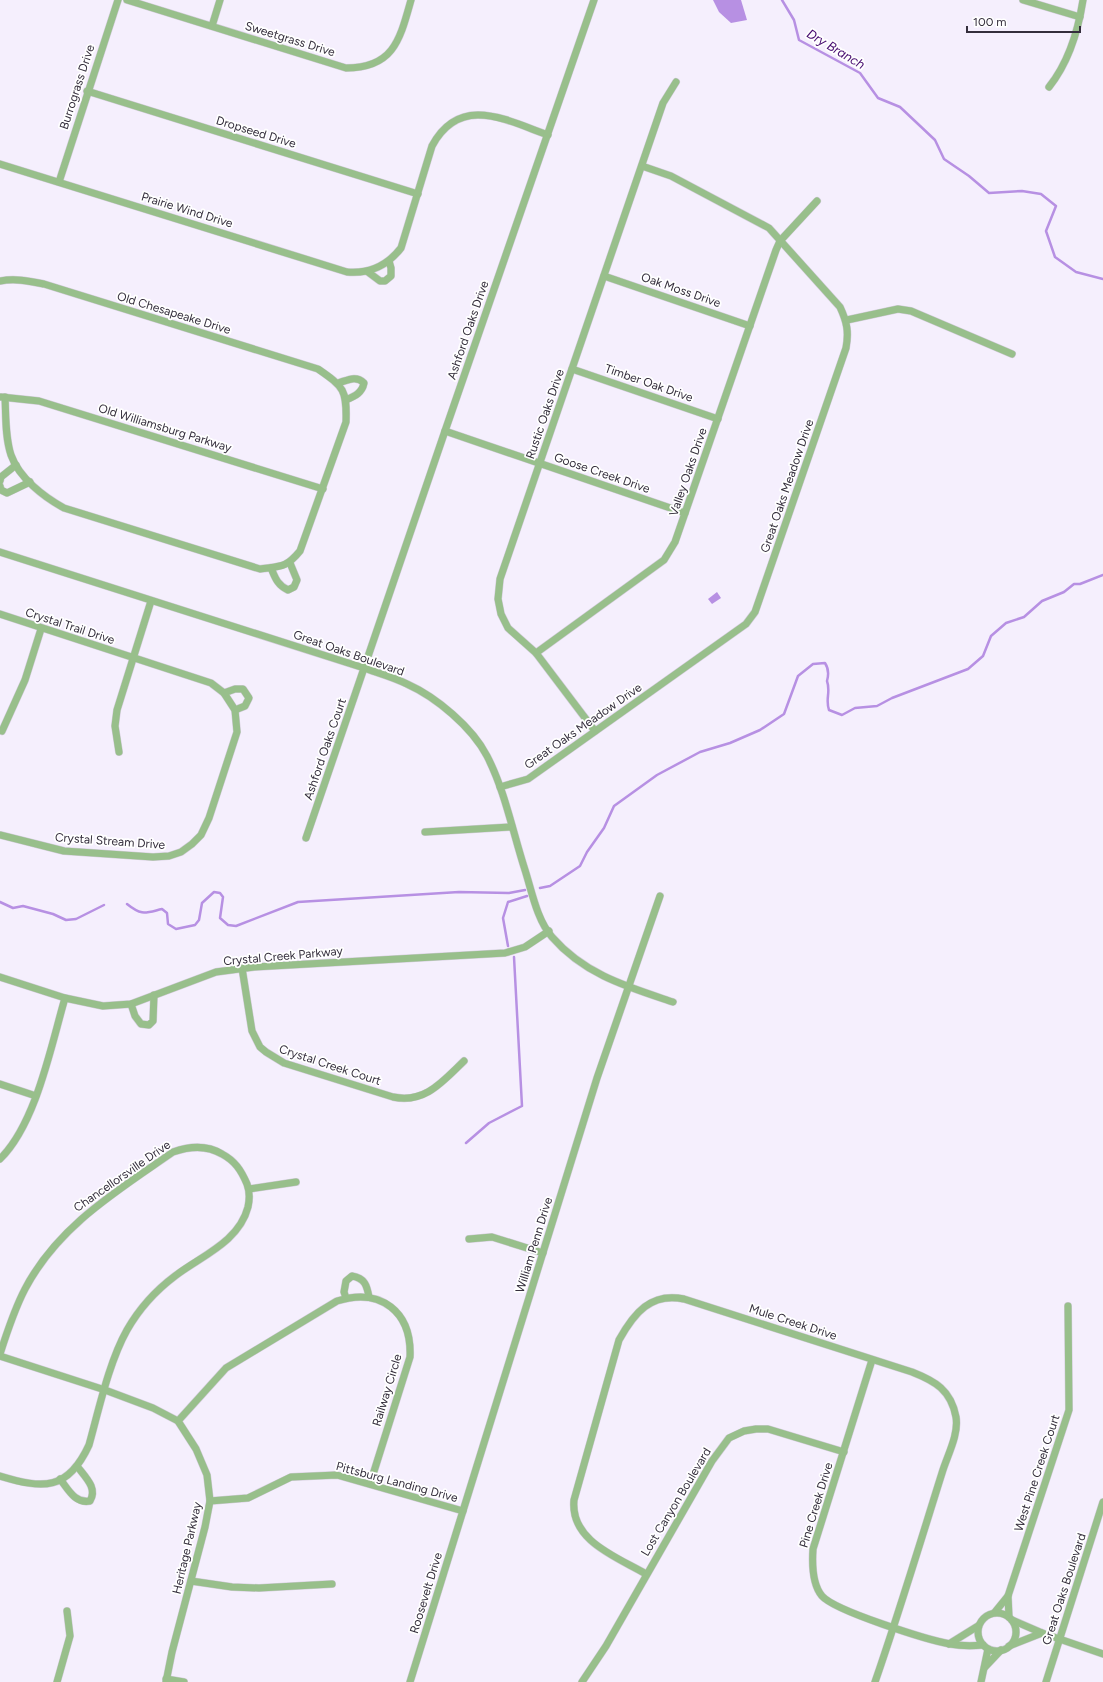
<svg xmlns="http://www.w3.org/2000/svg" width="1103" height="1682" font-family="Figtree,sans-serif">
<style>
.water{fill:#b790e3}
.lines{fill:none;stroke-linecap:round;stroke-linejoin:round}
.stream{stroke:#b790e3;stroke-width:2.5}
.minor-casing{stroke:#d2ccda;stroke-width:8}
.minor{stroke:#98bf8b;stroke-width:7}
.labels{text-anchor:middle;dominant-baseline:central;stroke-width:3.5;stroke-linejoin:round;paint-order:stroke}
.street-label{font-size:12px;fill:#342e3c;stroke:#fff}
.water-label{font-size:13px;font-style:italic;fill:#45096f;stroke:#fff}
</style>
<rect width="100%" height="100%" fill="#f5effd"/>
<g class="water">
<path d="M713,0H741L747,20L731,23L719,12Z"/>
<path d="M717,592L721,598L712,604L708,599Z"/>
</g>
<g class="lines">
<g class="stream">
<path d="M782,0L794,20L799,40L860,73L878,98L900,107L935,140L944,159L969,176L989,193L1022,191L1041,194L1056,206L1046,231L1055,257L1076,272L1103,279"/>
<path d="M540,888L550,886L580,866L587,852L604,828L614,806L657,775L700,752L730,743L760,730L784,714L798,676L813,664L825,663C829,669 829,674 827,681C831,692 825,699 829,710L842,715L855,708L877,706L892,698L968,669L983,656L991,636L1006,623L1024,617L1042,601L1064,592L1074,584H1080L1103,575"/>
<path d="M0,902L13,908L23,906L53,914L66,920L76,919L104,905"/>
<path d="M127,904C142,916 145,913 162,909L167,913L168,924L176,929L195,925L199,920L202,903L214,892L220,893L223,897L220,918L228,925L236,926L298,902L459,892L509,893L525,890"/>
<path d="M508,946L503,918L508,902L527,896"/>
<path d="M466,1143L489,1123L522,1106L514,957"/>
</g>
<g class="minor-casing">
<g id="minor">
<path d="M127,0L346,68C394,68 400,39 411,0"/>
<path d="M1023,0L1080,17"/>
<path d="M212,26L220,0"/>
<path d="M1049,87C1069,62 1078,32 1083,0"/>
<path d="M87,91L418,194"/>
<path d="M0,164L347,272C370,274 387,266 401,248L432,146C460,94 506,120 548,135"/>
<path d="M59,182L118,0"/>
<path d="M368,272L380,281H385L391,276V268L389,261"/>
<path d="M604,276L750,326"/>
<path d="M0,281C15,278 29,281 44,284L318,369C344,387 347,390 346,422L300,551C286,568 281,566 260,569L64,508C44,497 19,478 11,455C5,437 6,416 5,397"/>
<path d="M847,320L898,309L911,311L1012,354"/>
<path d="M572,369L718,419"/>
<path d="M338,383C348,380 356,375 364,383C362,393 355,396 346,400"/>
<path d="M1,397L39,401L323,489"/>
<path d="M445,431L685,513"/>
<path d="M0,481L1,477L16,465"/>
<path d="M0,486L1,490L7,493L30,482"/>
<path d="M0,552L364,668C378,673 393,677 407,684C436,697 472,727 487,756C505,791 513,833 525,870C532,892 537,920 552,937C585,975 628,987 673,1002"/>
<path d="M271,568C275,577 277,585 288,590L294,587L297,580L290,563"/>
<path d="M0,614L211,683L224,693L235,710L237,732L209,818L201,835L192,844L181,852L169,856L153,857L64,851L0,835"/>
<path d="M536,653L664,560L675,542L776,250L780,241L817,201"/>
<path d="M224,693L235,689H243L249,698L245,706L235,710"/>
<path d="M2,731L25,680L41,629"/>
<path d="M595,731L536,653L508,628L501,614L498,599L500,579L663,103L676,82"/>
<path d="M119,752L115,726L117,710L151,601"/>
<path d="M500,787L528,779L746,624L755,612L846,348C849,332 847,322 840,307L769,228L671,176L642,166"/>
<path d="M425,832L512,827"/>
<path d="M306,838L445,431L594,0"/>
<path d="M242,968L252,1031L260,1047L266,1052L284,1063L393,1097C425,1104 443,1081 464,1061"/>
<path d="M0,977L65,998L103,1006L131,1004L216,972L254,967L505,953L525,947L549,931"/>
<path d="M131,1004L135,1016L141,1024L149,1025L153,1021L154,995"/>
<path d="M0,1084L36,1096"/>
<path d="M0,1159C36,1124 51,1046 65,998"/>
<path d="M249,1189L296,1182"/>
<path d="M469,1239L492,1237L543,1253"/>
<path d="M346,1298L344,1292L346,1281L352,1276C365,1278 367,1286 369,1297"/>
<path d="M0,1354C7,1332 14,1310 25,1289C58,1226 117,1191 173,1152C190,1146 207,1145 222,1154C235,1161 241,1170 247,1184C250,1192 250,1198 248,1207C239,1242 201,1256 175,1276C155,1291 139,1309 127,1330C109,1362 99,1409 89,1445C68,1491 43,1489 0,1476"/>
<path d="M0,1356L105,1390L153,1408L178,1421L196,1449L207,1475L210,1501L205,1527L172,1652L166,1682"/>
<path d="M872,1360L813,1549C812,1564 812,1584 822,1596C835,1611 928,1640 950,1644C961,1646 972,1646 983,1645"/>
<path d="M178,1421L226,1368L337,1301C381,1287 412,1312 410,1357L370,1484"/>
<path d="M60,1479C68,1489 75,1504 90,1501C98,1488 85,1477 77,1466"/>
<path d="M210,1501L248,1498L291,1477L337,1475L463,1511"/>
<path d="M646,1574C617,1557 570,1541 574,1500L619,1340C634,1313 651,1292 684,1299L912,1372C935,1381 951,1390 956,1417C959,1435 947,1456 942,1473C920,1543 899,1613 875,1682"/>
<path d="M191,1581L232,1587L259,1588L332,1584"/>
<path d="M995,1612L1008,1596"/>
<circle cx="997" cy="1632" r="19"/>
<path d="M1009,1617L1008,1596L1069,1410L1068,1306"/>
<path d="M1012,1620L1042,1633L1103,1654"/>
<path d="M949,1644L978,1626"/>
<path d="M1009,1646L1042,1633"/>
<path d="M985,1667L1001,1650"/>
<path d="M166,1679L184,1682"/>
<path d="M57,1682L70,1636L67,1611"/>
<path d="M410,1682L597,1078L660,896"/>
<path d="M582,1682L606,1646L712,1461L729,1438L744,1431L756,1429H768L844,1452"/>
<path d="M981,1682L988,1649"/>
<path d="M1046,1682L1103,1502"/>
</g>
</g>
<use href="#minor" class="minor"/>
</g>
<g class="labels">
<g class="street-label">
<text transform="translate(290 39) rotate(17)">Sweetgrass Drive</text>
<text transform="translate(77 87) rotate(-72)">Burrograss Drive</text>
<text transform="translate(256 132) rotate(17)">Dropseed Drive</text>
<text transform="translate(187 210) rotate(17)">Prairie Wind Drive</text>
<text transform="translate(681 290) rotate(19)">Oak Moss Drive</text>
<text transform="translate(174 313) rotate(17)">Old Chesapeake Drive</text>
<text transform="translate(468 330) rotate(-71)">Ashford Oaks Drive</text>
<text transform="translate(649 383) rotate(19)">Timber Oak Drive</text>
<text transform="translate(545 414) rotate(-71)">Rustic Oaks Drive</text>
<text transform="translate(165 428) rotate(17)">Old Williamsburg Parkway</text>
<text transform="translate(688 472) rotate(-71)">Valley Oaks Drive</text>
<text transform="translate(602 473) rotate(19)">Goose Creek Drive</text>
<text transform="translate(787 486) rotate(-71)">Great Oaks Meadow Drive</text>
<text transform="translate(70 626) rotate(18)">Crystal Trail Drive</text>
<text transform="translate(349 653) rotate(19)">Great Oaks Boulevard</text>
<text transform="translate(583 726) rotate(-35)">Great Oaks Meadow Drive</text>
<text transform="translate(325 749) rotate(-71)">Ashford Oaks Court</text>
<text transform="translate(110 841) rotate(4)">Crystal Stream Drive</text>
<text transform="translate(283 956) rotate(-5)">Crystal Creek Parkway</text>
<text transform="translate(330 1065) rotate(18)">Crystal Creek Court</text>
<text transform="translate(122 1176) rotate(-35)">Chancellorsville Drive</text>
<text transform="translate(534 1245) rotate(-73)">William Penn Drive</text>
<text transform="translate(793 1322) rotate(18)">Mule Creek Drive</text>
<text transform="translate(387 1390) rotate(-73)">Railway Circle</text>
<text transform="translate(1037 1473) rotate(-72)">West Pine Creek Court</text>
<text transform="translate(397 1482) rotate(15)">Pittsburg Landing Drive</text>
<text transform="translate(676 1502) rotate(-59)">Lost Canyon Boulevard</text>
<text transform="translate(816 1505) rotate(-73)">Pine Creek Drive</text>
<text transform="translate(187 1548) rotate(-77)">Heritage Parkway</text>
<text transform="translate(1064 1589) rotate(-72)">Great Oaks Boulevard</text>
<text transform="translate(426 1593) rotate(-73)">Roosevelt Drive</text>
</g>
<g class="water-label">
<text transform="translate(836 49) rotate(31)">Dry Branch</text>
</g>
</g>
<path d="M967 26v6h113v-6" fill="none" stroke="#342e3c" stroke-width="2"/>
<text x="973" y="26" font-size="12" fill="#342e3c" stroke="#ffffff" stroke-width="3" paint-order="stroke">100 m</text>
</svg>
